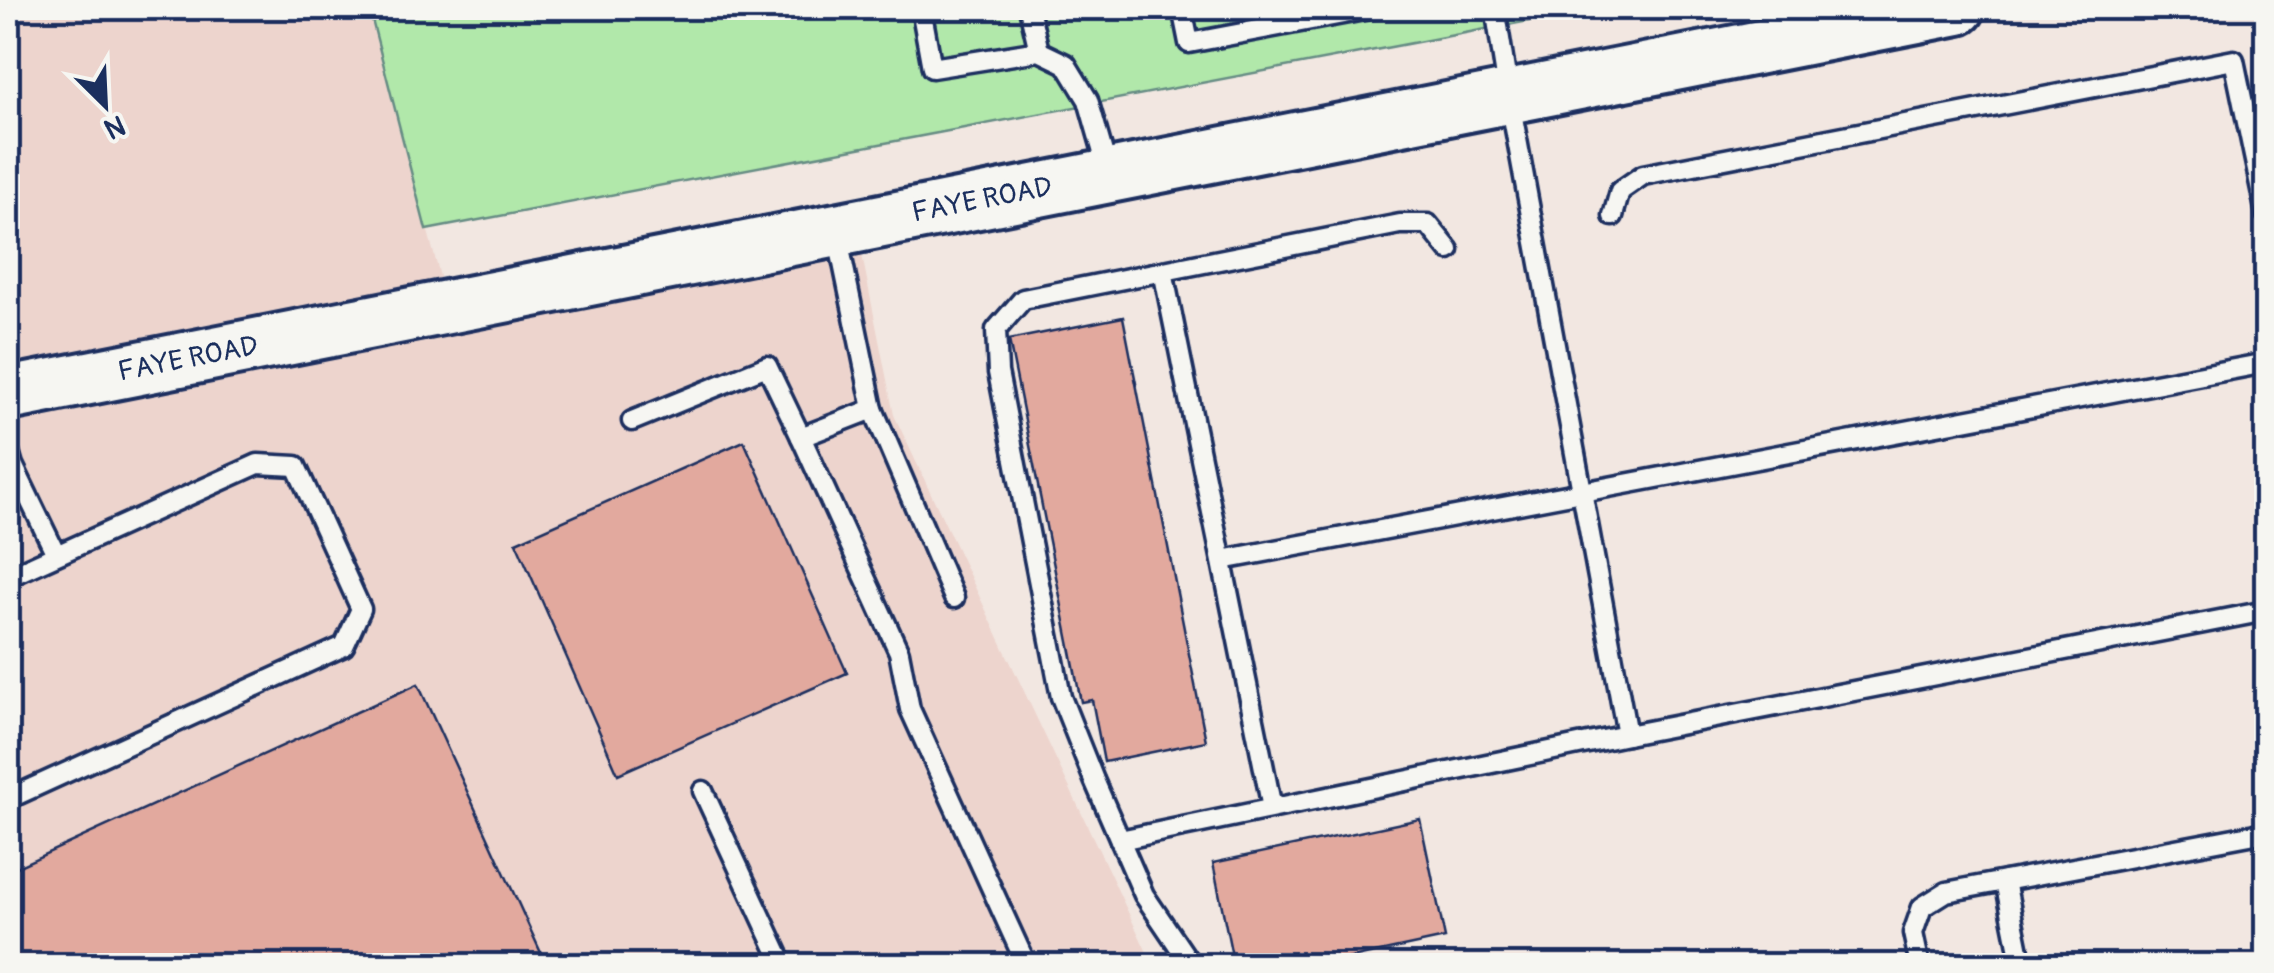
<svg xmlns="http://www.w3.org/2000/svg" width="2274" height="973" font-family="Pangolin,sans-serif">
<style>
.built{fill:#edd4cd}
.green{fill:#b1e8aa;stroke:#668c84;stroke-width:2.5}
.building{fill:#e2a99e;stroke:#1b2f5e;stroke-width:2.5}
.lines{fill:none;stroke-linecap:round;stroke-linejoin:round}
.lane-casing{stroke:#1b2f5e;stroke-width:25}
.secondary-casing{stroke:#1b2f5e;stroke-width:60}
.lane{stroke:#f6f6f2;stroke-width:18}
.secondary{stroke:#f6f6f2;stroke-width:52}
.labels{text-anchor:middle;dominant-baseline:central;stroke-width:9;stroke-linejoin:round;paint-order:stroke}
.street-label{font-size:28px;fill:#1b2f5e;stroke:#f6f6f2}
</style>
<rect width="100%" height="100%" fill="#f2e7e1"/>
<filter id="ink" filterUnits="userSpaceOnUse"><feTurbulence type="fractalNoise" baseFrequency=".01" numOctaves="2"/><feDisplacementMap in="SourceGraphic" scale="20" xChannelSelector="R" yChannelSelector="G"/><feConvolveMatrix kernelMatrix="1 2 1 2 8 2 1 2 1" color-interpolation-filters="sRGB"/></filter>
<g filter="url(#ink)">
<g class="built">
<path d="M8,8H369L443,288L8,373Z"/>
<path d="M860,245L894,415L1153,965L8,966V412Z"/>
</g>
<path class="green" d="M369,8H1597L426,230Z"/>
<g class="building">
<path d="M1123,317L1206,741L1104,762L1092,700L1081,702L1009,340Z"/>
<path d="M744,441L847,673L618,774L516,542Z"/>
<path d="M418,684L547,966H8V871Z"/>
<path d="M1420,819L1445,938L1314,966H1234L1213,863Z"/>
</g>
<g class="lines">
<g class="lane-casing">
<g id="lane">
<path d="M921,8L932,68L1039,51L1066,64L1088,100L1108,170"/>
<path d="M1029,8L1039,51"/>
<path d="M1182,8L1189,43L1375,8"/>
<path d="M1498,8L1497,20L1509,96L1627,735L2266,611"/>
<path d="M1613,216L1620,191L1643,175L2234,60L2266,214"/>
<path d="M837,234L873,409L954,598"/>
<path d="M1163,271L1272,808"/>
<path d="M632,421L767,366L801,437L873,409"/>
<path d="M801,437L899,652L910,709L1027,966"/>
<path d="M8,448L13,465L56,554"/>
<path d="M1222,560L2266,363"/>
<path d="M8,577L258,464L296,466L361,609L344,646L8,799"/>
<path d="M703,791L784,966"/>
<path d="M1120,840L1627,735"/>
<path d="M2005,881L2022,966"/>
<path d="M1192,966L1144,895L1094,780L1061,697L998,372L996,330L1023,299L1400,224H1428L1449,250"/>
<path d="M1920,966L1913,933L1922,907L1946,892L2266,832"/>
</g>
</g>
<g class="secondary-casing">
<path id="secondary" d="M8,394L1958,8"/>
</g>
<use href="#lane" class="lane"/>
<use href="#secondary" class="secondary"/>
</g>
</g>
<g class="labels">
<g class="street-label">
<text transform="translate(982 200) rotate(-11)">FAYE ROAD</text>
<text transform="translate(188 359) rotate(-11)">FAYE ROAD</text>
</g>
</g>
<rect width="2274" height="973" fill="none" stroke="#f6f6f2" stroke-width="40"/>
<rect x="20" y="20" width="2234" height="933" fill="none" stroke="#1b2f5e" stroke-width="4" filter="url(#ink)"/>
<g transform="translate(105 105) rotate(156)" stroke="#f6f6f2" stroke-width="8" paint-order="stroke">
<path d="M0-8L18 38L0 25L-18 38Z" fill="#1b2f5e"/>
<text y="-15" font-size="28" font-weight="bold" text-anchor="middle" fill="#1b2f5e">N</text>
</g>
</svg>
